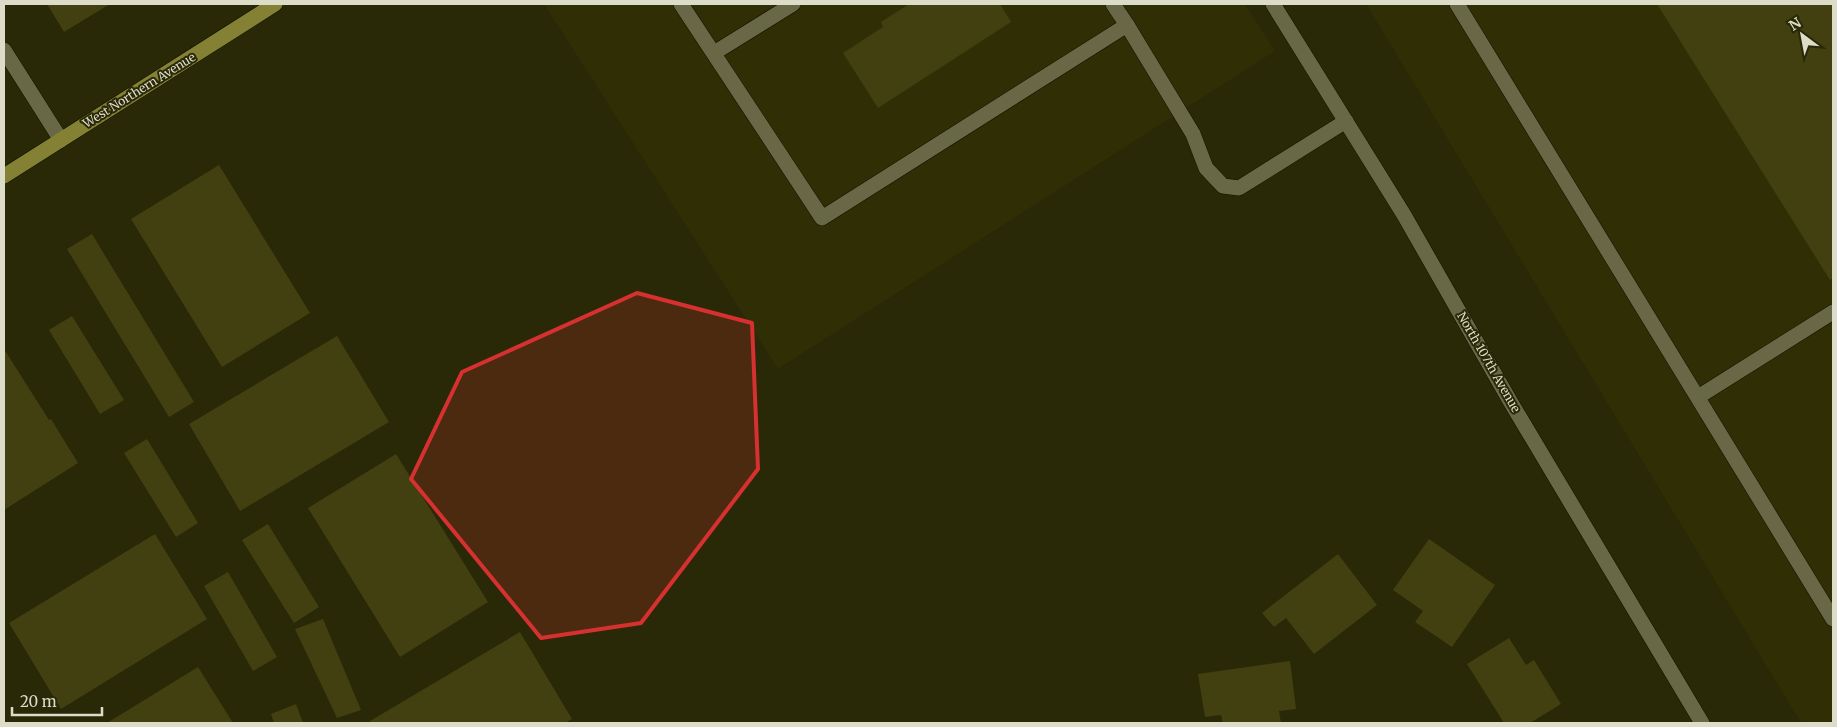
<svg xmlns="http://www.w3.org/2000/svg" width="1837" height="727" font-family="Merriweather,serif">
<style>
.built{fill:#302e04}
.building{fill:#424010}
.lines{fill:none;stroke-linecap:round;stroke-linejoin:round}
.lane-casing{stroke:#111000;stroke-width:16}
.street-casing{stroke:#111000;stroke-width:16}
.secondary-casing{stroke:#111000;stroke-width:16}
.primary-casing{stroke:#111000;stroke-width:16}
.lane{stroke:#686746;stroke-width:15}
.street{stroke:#686746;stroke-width:15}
.secondary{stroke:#686746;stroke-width:15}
.primary{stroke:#848135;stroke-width:15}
.marked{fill:#d63130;fill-opacity:0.2;stroke:#d63130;stroke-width:4;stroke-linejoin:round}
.labels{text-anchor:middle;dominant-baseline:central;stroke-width:4;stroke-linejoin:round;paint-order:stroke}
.street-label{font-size:12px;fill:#dcdcc9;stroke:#292807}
</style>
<rect width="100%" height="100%" fill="#292807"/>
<g class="built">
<path d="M544,4H1245L1275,51L778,369Z"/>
<path d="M1366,4H1833V723H1801Z"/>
</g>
<g class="building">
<path d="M47,4H110L64,32Z"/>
<path d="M909,4H1000L1011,22L878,108L843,53L883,27L881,22Z"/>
<path d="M1657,4H1833V278L1830,280Z"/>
<path d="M219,165L310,313L222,367L131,219Z"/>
<path d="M92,234L194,402L169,417L67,249Z"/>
<path d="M72,316L124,400L100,414L49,330Z"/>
<path d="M337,336L389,422L240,511L189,424Z"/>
<path d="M4,349L49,420L51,419L78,463L4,510Z"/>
<path d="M147,439L198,523L176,537L124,453Z"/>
<path d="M396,454L488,602L400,657L308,508Z"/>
<path d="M268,524L319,607L294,623L242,540Z"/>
<path d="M155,534L207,619L61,709L9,623Z"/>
<path d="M1429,539L1495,585L1452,647L1415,622L1423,611L1393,590Z"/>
<path d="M1338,554L1377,605L1314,654L1286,618L1274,627L1262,613Z"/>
<path d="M228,572L277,657L253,671L204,586Z"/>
<path d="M323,619L361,710L337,718L295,629Z"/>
<path d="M520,632L572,719L565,723H371L370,721Z"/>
<path d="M1509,638L1526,665L1534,660L1561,704L1530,723H1504L1467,664Z"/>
<path d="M1290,661L1296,709L1279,711L1281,723H1223L1221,715L1205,717L1198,674Z"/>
<path d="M198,667L233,723H107Z"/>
<path d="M296,704L303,723H274L271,714Z"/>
</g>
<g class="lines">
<g class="lane-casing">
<g id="lane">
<path d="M681,4L822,218L1127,25L1193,134L1206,168L1223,186L1239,188L1346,121"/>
<path d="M1113,4L1127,25"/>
<path d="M1457,4L1833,619"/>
<path d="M714,53L793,4"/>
<path d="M1698,397L1833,312"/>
</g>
</g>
<g class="street-casing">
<path id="street" d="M4,50L61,140"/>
</g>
<g class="secondary-casing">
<path id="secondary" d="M1273,4L1404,215L1510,401L1702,723"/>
</g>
<g class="primary-casing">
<path id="primary" d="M4,176L275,4"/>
</g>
<use href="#lane" class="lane"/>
<use href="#street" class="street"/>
<use href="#secondary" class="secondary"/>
<use href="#primary" class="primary"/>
</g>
<path class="marked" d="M637,293L752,323L758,469L641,623L541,638L411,479L462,372Z"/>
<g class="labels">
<g class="street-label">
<text transform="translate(139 90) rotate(-32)">West Northern Avenue</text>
<text transform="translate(1489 362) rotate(60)">North 107th Avenue</text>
</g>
</g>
<rect width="1837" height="727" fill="none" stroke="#dcdcc9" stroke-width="10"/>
<g transform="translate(1802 35) rotate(328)" stroke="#292807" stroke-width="4" paint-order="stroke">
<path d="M0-4L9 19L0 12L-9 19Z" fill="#dcdcc9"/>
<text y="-8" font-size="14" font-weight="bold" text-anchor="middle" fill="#dcdcc9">N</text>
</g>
<path d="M12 707v8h90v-8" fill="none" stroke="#dcdcc9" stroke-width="2.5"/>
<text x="20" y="707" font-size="15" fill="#dcdcc9" stroke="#292807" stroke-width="4" paint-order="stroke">20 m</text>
</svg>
